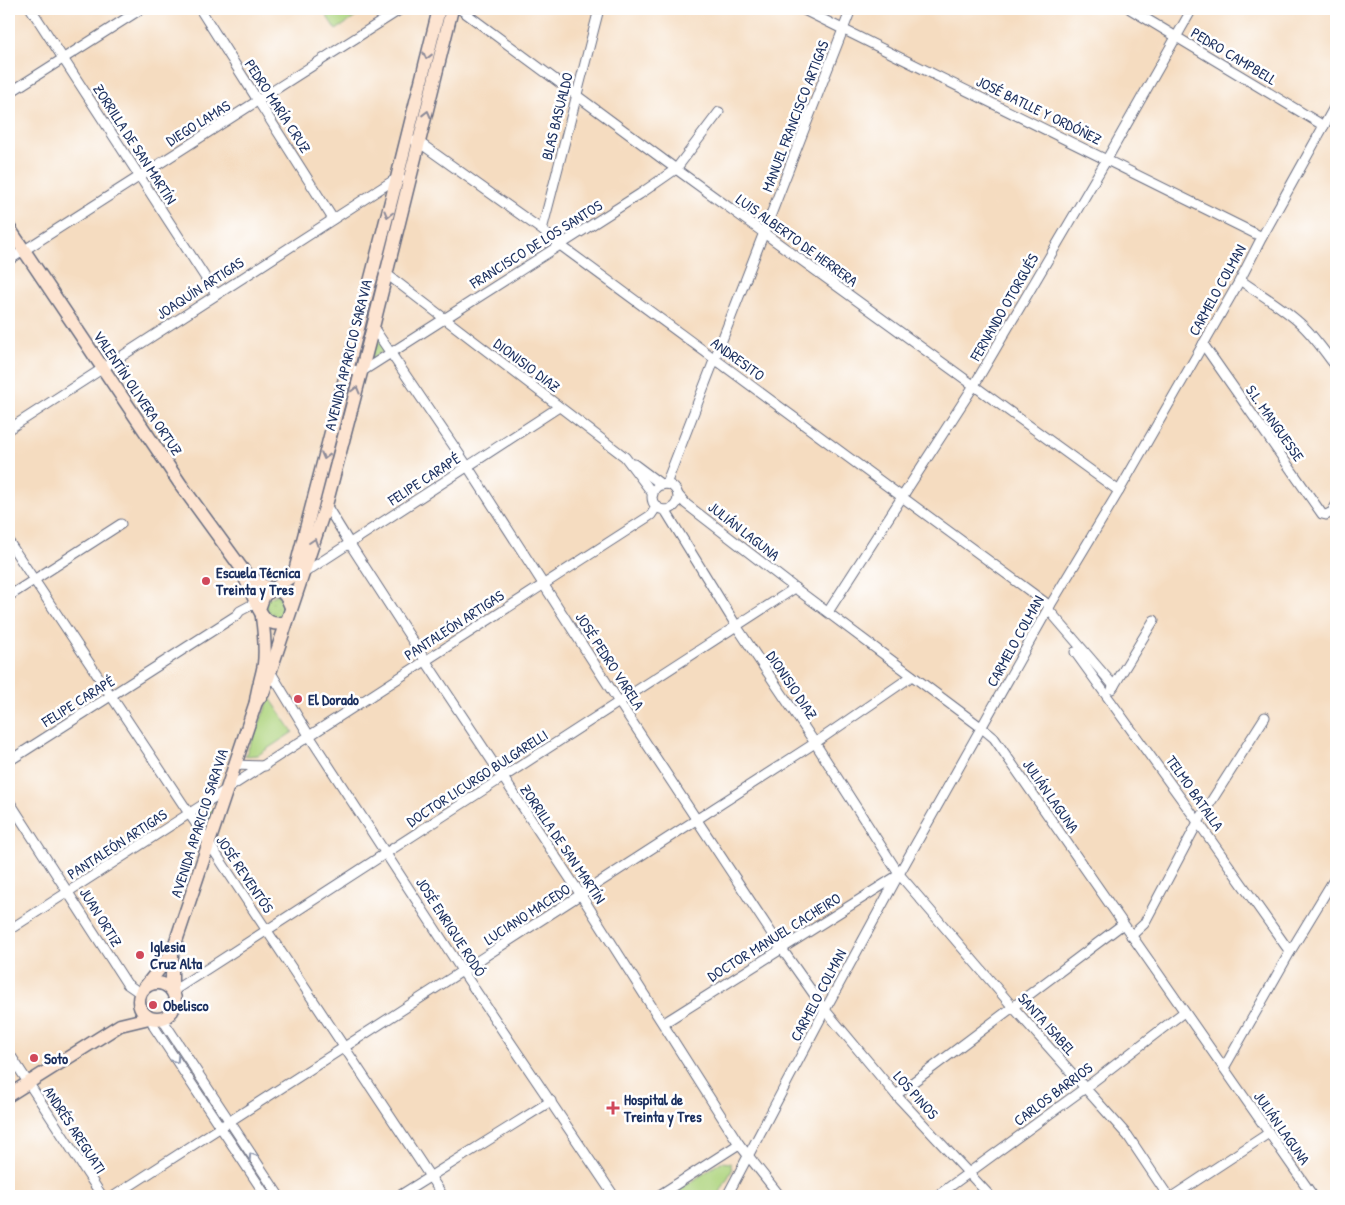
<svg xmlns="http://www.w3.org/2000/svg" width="1345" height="1205" font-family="'Patrick Hand',sans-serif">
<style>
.grass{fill:url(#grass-dots);stroke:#64826e}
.green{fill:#aed47e;stroke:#64826e}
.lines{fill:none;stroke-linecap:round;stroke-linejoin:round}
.street-casing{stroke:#676c80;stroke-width:11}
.secondary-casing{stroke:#676c80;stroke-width:15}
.street{stroke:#fff;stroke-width:9}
.secondary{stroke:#fde4d1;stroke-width:12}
.oneway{stroke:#8c8a98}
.oneway2{stroke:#8d97ae}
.poi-dot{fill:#d1495b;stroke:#fff;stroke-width:2}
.labels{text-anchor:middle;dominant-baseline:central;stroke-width:5;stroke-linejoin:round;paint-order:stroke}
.street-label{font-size:15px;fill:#1b2f5e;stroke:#fff}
.poi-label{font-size:15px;font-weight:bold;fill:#1b2f5e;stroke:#fff;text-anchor:start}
</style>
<defs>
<pattern id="grass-dots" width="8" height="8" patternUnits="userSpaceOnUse" patternTransform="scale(1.25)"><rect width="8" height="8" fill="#aed47e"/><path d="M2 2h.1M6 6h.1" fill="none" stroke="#95b66f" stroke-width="1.8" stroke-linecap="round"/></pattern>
</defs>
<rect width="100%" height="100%" fill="#fff"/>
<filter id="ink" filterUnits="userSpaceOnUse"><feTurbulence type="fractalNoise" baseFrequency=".02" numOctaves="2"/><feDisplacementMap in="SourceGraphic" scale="10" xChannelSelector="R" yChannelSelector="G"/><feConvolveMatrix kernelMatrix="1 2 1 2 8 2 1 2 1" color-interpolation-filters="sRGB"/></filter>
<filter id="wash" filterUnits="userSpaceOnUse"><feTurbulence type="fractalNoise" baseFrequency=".0096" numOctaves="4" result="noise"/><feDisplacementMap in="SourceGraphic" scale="20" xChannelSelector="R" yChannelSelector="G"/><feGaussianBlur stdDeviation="1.12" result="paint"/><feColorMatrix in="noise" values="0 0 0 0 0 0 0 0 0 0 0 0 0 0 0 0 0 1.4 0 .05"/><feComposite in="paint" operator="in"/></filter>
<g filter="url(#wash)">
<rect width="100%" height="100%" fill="#f5dcc0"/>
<g class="grass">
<path d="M377,336L385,350L371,359Z"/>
<path d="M347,398L349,399L291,599L285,589L298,574Z"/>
<path d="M278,594L285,604L283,616L275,622C268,614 263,609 267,599Z"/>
<path d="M214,808L207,828H205L199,817Z"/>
</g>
<g class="green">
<path d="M322,9H368L336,30Z"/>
<path d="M270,698L293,732L258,755L245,756Z"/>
<path d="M721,1162L730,1163L732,1170L718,1196H670Z"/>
</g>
</g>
<g filter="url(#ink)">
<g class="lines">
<g class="street-casing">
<g id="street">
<path d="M31,9L216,294"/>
<path d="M200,9L333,219"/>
<path d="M460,9L676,169L1119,491"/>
<path d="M802,9L1262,237"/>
<path d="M1130,9L1324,126"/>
<path d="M9,93L141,9"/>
<path d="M415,141L420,143L542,230L560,245L1050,606"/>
<path d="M542,230L599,9"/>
<path d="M9,260L401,9"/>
<path d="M384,272L625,457L653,494"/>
<path d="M1240,280C1261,295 1285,308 1304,327C1316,339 1326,353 1336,367"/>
<path d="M373,327L468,467L619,702L782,949L825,1010L896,1095L990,1196"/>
<path d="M1203,344L1322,514L1326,515L1332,512L1336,505"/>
<path d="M348,369L361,372L640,194L676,169L719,112"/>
<path d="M9,429L397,178H400"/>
<path d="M634,464L662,485"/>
<path d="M666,484L851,9"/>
<circle cx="665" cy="497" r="13"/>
<path d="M678,495L686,504L795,588L982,728L994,738L1313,1196"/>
<path d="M326,505L350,544L425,660L581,895L739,1144L780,1196"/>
<path d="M665,510L737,627L815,743L899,874L1012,1006L1128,1136L1168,1196"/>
<path d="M9,542L443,1196"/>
<path d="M304,573L559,407"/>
<path d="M9,596L121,524"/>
<path d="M1048,609L1114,686"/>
<path d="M828,612L973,387L1107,159L1192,9"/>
<path d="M1075,652L1198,822L1290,952"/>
<path d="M270,671L310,737L463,972L614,1196"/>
<path d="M1112,689L1154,620"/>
<path d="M9,761L237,615L240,611L255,603"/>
<path d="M235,765L265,766"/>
<path d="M9,801L127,984L140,993"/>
<path d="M9,930L651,515L657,506"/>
<path d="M1131,936L1144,924L1198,822L1265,717"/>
<path d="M173,991L795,588"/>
<path d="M151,1018L154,1027L266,1196"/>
<path d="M163,1018L166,1025L279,1196"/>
<path d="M664,1023L897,876"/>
<path d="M9,1053L102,1196"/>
<path d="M1224,1068L1290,952L1336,876"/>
<path d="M896,1095L1123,924"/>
<path d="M114,1196L815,743L912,676"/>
<path d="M399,1196L551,1101"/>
<path d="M658,1196L739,1144"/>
<path d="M727,1196L825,1010L899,874L1048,609L1119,491L1240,280L1262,237L1336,104"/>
<path d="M937,1196L1085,1088L1184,1012"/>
<path d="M1173,1196L1269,1133"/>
</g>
</g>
<g class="secondary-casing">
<g id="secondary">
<path d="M9,228L181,485L245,573L257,582L272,590"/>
<path d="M245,573V578L259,609"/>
<path d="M274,589L289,578L295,571L397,178L439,9"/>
<path d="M286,622C273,626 265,622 259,609L264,595L274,589C285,592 287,597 291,607"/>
<path d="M256,702L263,693L326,505L373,327L452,9"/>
<circle cx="157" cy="1001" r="18"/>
<path d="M145,987L172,953"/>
<path d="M172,990V953L256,702C257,689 262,677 264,664C266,648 264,632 262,617"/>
<path d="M9,1095L120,1025L149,1018"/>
</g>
</g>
<use href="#street" class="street"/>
<use href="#secondary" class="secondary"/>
</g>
<defs><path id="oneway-chevron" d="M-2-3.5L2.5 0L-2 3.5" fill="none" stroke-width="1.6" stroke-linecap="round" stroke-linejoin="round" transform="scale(1.25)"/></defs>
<g class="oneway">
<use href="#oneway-chevron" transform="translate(427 56) rotate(104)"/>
<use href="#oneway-chevron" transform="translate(427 114) rotate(-76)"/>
<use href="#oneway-chevron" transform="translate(388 214) rotate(105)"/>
<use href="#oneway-chevron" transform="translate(356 390) rotate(-75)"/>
<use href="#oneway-chevron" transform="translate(325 456) rotate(104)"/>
<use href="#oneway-chevron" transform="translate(314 542) rotate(-72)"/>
</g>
<g class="oneway2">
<use href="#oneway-chevron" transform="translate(176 1060) rotate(56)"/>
<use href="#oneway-chevron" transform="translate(252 1156) rotate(-123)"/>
</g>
</g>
<g class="poi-dot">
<circle cx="206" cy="581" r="5"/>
<circle cx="298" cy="699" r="5"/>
<circle cx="140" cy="955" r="5"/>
<circle cx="153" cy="1005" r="5"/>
<circle cx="34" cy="1058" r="5"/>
<path d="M610.5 1100.5h5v5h5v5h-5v5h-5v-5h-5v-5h5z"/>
</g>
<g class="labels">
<g class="street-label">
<text transform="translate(1234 56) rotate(31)">PEDRO CAMPBELL</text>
<text transform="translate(278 106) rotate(57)">PEDRO MARÍA CRUZ</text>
<text transform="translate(1039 110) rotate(26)">JOSÉ BATLLE Y ORDÓÑEZ</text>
<text transform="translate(557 116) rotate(-76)">BLAS BASUALDO</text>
<text transform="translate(795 116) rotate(-69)">MANUEL FRANCISCO ARTIGAS</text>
<text transform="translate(198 123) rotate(-32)">DIEGO LAMAS</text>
<text transform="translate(135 144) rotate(57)">ZORRILLA DE SAN MARTÍN</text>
<text transform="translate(797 240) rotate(36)">LUIS ALBERTO DE HERRERA</text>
<text transform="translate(536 244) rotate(-32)">FRANCISCO DE LOS SANTOS</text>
<text transform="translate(200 288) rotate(-33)">JOAQUÍN ARTIGAS</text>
<text transform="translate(1217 290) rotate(-61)">CARMELO COLMAN</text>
<text transform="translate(1004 307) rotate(-60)">FERNANDO OTORGUÉS</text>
<text transform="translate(348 355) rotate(-76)">AVENIDA APARICIO SARAVIA</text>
<text transform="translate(738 359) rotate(36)">ANDRESITO</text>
<text transform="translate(527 365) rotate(37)">DIONISIO DIAZ</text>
<text transform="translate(138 393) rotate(56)">VALENTÍN OLIVERA ORTUZ</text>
<text transform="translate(1275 423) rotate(55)">S.L. MANGUESSE</text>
<text transform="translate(424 479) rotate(-33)">FELIPE CARAPÉ</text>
<text transform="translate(744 531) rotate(38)">JULIÁN LAGUNA</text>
<text transform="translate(454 625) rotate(-33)">PANTALEÓN ARTIGAS</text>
<text transform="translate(1015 641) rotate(-61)">CARMELO COLMAN</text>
<text transform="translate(610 661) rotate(57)">JOSÉ PEDRO VARELA</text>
<text transform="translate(792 685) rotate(56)">DIONISIO DIAZ</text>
<text transform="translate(78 701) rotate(-32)">FELIPE CARAPÉ</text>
<text transform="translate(477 778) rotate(-33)">DOCTOR LICURGO BULGARELLI</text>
<text transform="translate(1195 793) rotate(55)">TELMO BATALLA</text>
<text transform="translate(1051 796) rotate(55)">JULIÁN LAGUNA</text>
<text transform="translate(199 823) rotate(-72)">AVENIDA APARICIO SARAVIA</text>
<text transform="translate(117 844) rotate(-33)">PANTALEÓN ARTIGAS</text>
<text transform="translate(563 844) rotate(56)">ZORRILLA DE SAN MARTÍN</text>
<text transform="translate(245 874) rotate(56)">JOSÉ REVENTÓS</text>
<text transform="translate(527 914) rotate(-33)">LUCIANO MACEDO</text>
<text transform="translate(101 917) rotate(58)">JUAN ORTIZ</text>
<text transform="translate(451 927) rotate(57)">JOSÉ ENRIQUE RODÓ</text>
<text transform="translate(774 937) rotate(-32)">DOCTOR MANUEL CACHEIRO</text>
<text transform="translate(818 995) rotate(-62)">CARMELO COLMAN</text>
<text transform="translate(1047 1024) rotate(48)">SANTA ISABEL</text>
<text transform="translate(1053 1094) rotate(-37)">CARLOS BARRIOS</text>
<text transform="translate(916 1095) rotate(48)">LOS PINOS</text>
<text transform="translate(1282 1128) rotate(55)">JULIÁN LAGUNA</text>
<text transform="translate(75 1130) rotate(57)">ANDRÉS AREGUATI</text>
</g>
<g class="poi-label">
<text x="216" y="572">Escuela Técnica<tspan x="216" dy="17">Treinta y Tres</tspan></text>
<text x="308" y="699">El Dorado</text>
<text x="150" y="946">Iglesia<tspan x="150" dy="17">Cruz Alta</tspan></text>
<text x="163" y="1005">Obelisco</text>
<text x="44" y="1058">Soto</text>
<text x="624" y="1099">Hospital de<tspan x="624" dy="17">Treinta y Tres</tspan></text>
</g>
</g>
<rect width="1345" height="1205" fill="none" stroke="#fff" stroke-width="30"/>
</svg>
